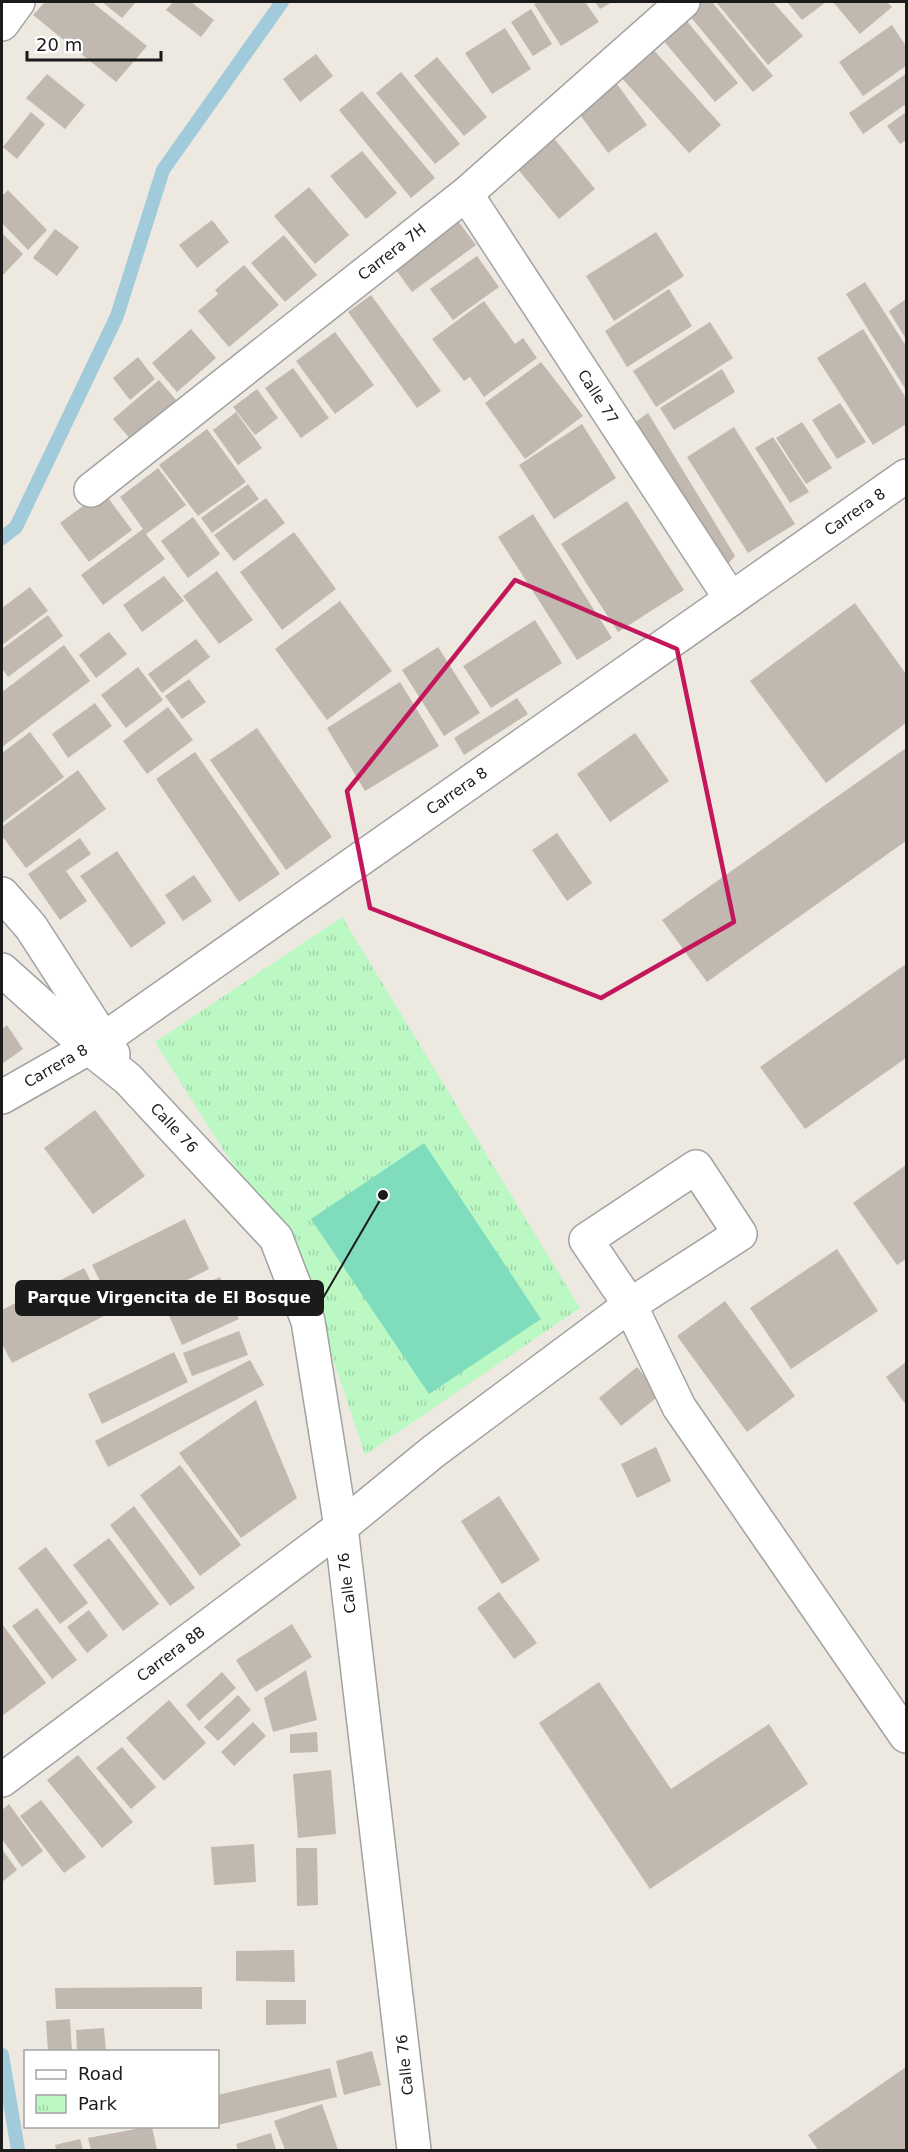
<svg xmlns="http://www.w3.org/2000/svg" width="908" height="2152" font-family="'DejaVu Sans',sans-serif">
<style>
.park{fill:url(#park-tufts)}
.pitch{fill:#7fdcbc}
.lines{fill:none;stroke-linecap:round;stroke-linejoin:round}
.stream{stroke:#a1cbda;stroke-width:14}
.building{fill:#c1b8b0}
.minor-casing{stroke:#a2a2a2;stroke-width:36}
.minor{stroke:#fff;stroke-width:33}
.marked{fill:none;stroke:#c2185b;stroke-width:4.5;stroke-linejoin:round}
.labels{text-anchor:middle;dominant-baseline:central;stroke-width:6;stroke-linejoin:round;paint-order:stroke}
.street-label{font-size:15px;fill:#1b1b1b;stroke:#fff}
.leader{fill:none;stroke:#1b1b1b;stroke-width:2}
.callout-dot{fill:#1b1b1b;stroke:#fff;stroke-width:2}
.callout{fill:#1b1b1b;stroke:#1b1b1b;stroke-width:2}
.callout-label{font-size:16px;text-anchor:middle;font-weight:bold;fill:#fff}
</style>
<defs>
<pattern id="park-tufts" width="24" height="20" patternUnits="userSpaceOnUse" patternTransform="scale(1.5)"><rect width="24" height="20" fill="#bcf8c4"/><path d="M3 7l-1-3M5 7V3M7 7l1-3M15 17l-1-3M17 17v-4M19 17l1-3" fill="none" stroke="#a1d4a8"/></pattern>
</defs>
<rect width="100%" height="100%" fill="#ede9e1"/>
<path class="park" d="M342,917L580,1308L365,1455L320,1320L283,1235L226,1154L155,1042Z"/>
<path class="pitch" d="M424,1143L541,1319L429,1394L311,1219Z"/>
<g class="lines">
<g class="stream">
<path d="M2,538L16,527L117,316L163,170L282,2"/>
<path d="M2,2055L18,2150"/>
</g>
</g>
<g class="building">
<path d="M45,2H92L147,46L116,82L33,15Z"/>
<path d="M102,2H136L122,18Z"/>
<path d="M173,2H191L214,20L201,37L166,10Z"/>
<path d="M539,2H585L599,22L561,46L534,4Z"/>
<path d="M595,2H612L600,9Z"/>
<path d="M693,2H712L773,76L753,92L684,9Z"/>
<path d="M716,2H773L803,36L768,65Z"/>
<path d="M787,2H826L802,20Z"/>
<path d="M833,2H887L892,7L860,34Z"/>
<path d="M531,9L552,44L533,56L511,22Z"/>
<path d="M686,20L738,83L715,102L663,40Z"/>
<path d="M892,25L906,46V66L863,96L839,62Z"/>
<path d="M505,28L531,69L492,94L465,53Z"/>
<path d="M651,47L721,125L689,153L620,76Z"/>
<path d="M316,54L333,76L300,102L283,79Z"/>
<path d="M437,57L487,117L464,136L414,76Z"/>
<path d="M401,72L460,144L435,164L376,93Z"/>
<path d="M47,74L85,105L65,129L26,98Z"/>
<path d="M906,74V104L863,134L849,113Z"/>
<path d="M617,84L647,125L608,153L578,112Z"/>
<path d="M362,91L435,178L411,198L339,110Z"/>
<path d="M31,112L45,124L17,159L3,147Z"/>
<path d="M906,112V140L900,144L887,126Z"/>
<path d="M553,137L595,189L559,219L516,167Z"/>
<path d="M362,151L397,193L366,219L330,176Z"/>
<path d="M309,187L349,235L315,264L274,216Z"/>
<path d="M8,190L47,230L28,250L2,223V196Z"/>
<path d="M455,217L476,245L412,292L391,263Z"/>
<path d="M212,220L229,242L197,268L179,245Z"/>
<path d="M55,229L79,247L57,276L33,258Z"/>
<path d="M656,232L684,276L614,321L586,276Z"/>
<path d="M2,233L23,254L2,276Z"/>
<path d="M284,235L317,275L285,302L251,263Z"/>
<path d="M477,256L499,287L453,320L430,289Z"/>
<path d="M244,265L279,305L229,347L198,311L218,294L215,290Z"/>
<path d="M865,282L906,346V390L846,294Z"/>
<path d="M669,289L692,326L627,367L605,331Z"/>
<path d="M371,295L441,391L417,408L348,312Z"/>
<path d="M906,299V339L889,311Z"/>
<path d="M484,301L515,344L523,338L537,358L484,397L470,377L464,381L432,339Z"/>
<path d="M710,322L733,358L656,407L633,371Z"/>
<path d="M191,329L216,358L177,392L152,363Z"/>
<path d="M863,329L906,398V424L873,445L817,358Z"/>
<path d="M335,332L374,385L335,414L296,361Z"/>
<path d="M138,357L155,379L130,400L113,378Z"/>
<path d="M541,362L583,416L525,459L485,403Z"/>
<path d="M293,368L329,418L301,438L265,388Z"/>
<path d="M722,369L735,392L674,430L660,408Z"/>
<path d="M159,380L177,401L132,441L113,419Z"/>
<path d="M257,389L278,418L255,435L233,407Z"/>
<path d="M840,403L866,442L837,459L812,420Z"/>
<path d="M236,412L262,448L238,465L213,430Z"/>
<path d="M648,413L735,556L726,566L631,425Z"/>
<path d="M802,422L832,468L806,484L776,438Z"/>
<path d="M582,424L616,478L554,519L519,465Z"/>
<path d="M734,427L795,524L748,553L687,457Z"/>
<path d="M207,429L246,482L198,516L159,465Z"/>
<path d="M773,437L809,492L790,503L755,448Z"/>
<path d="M158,468L186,505L146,534L165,559L103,605L81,575L143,529L120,497Z"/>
<path d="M248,484L259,499L212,533L201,518Z"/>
<path d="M103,491L132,530L89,562L60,523Z"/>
<path d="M266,498L285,523L234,561L214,535Z"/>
<path d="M627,501L684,590L618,632L561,544Z"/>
<path d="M533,514L612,638L577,660L498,537Z"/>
<path d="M193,517L220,554L188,578L161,541Z"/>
<path d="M294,532L336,589L282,630L240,572Z"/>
<path d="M217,571L253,620L219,644L183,596Z"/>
<path d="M164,576L184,601L142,632L123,605Z"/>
<path d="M30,587L48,611L2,645V608Z"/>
<path d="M340,601L392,671L327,720L275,649Z"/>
<path d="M855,603L906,674V723L826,783L750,681Z"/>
<path d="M48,615L63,636L8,677L2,668V649Z"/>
<path d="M535,620L562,663L491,708L463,666Z"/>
<path d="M109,632L127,654L96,678L79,655Z"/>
<path d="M196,639L210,657L162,693L148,674Z"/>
<path d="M64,645L90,681L2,747V692Z"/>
<path d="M438,647L480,713L444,736L402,670Z"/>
<path d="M138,667L163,700L126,728L101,695Z"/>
<path d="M189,679L206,702L182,719L165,696Z"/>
<path d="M400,682L439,746L365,791L327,728Z"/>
<path d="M517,698L528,714L464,755L454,738Z"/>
<path d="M95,703L112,726L68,758L52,734Z"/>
<path d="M168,707L193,740L147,774L123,741Z"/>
<path d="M257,728L332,837L286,870L210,760Z"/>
<path d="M30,732L64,777L2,823V753Z"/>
<path d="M635,733L669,781L610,822L577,774Z"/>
<path d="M906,748V841L707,982L662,920Z"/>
<path d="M195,752L280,874L239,902L156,779Z"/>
<path d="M78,770L106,809L26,868L2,836V827Z"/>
<path d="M557,833L592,883L567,901L532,850Z"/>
<path d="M80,838L91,854L66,871L87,901L60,920L28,874Z"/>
<path d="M117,851L166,923L131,948L80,876Z"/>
<path d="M194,875L212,901L183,921L165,895Z"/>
<path d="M906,964V1058L805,1129L760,1067Z"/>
<path d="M7,1025L23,1049L2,1064V1029Z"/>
<path d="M95,1110L145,1176L93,1214L44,1148Z"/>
<path d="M906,1165V1259L897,1265L853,1203Z"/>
<path d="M185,1219L209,1269L117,1315L92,1265Z"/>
<path d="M837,1249L878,1311L791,1369L750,1308Z"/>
<path d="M84,1268L108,1314L12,1363L2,1344V1310Z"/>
<path d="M220,1277L239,1319L182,1345L163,1302Z"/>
<path d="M725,1301L795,1396L747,1432L677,1336Z"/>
<path d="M239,1331L248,1355L192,1376L183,1353Z"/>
<path d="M174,1352L188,1382L102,1424L88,1394Z"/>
<path d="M250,1360L264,1385L108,1467L95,1441Z"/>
<path d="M906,1362V1405L886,1377Z"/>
<path d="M637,1367L660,1395L621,1426L599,1398Z"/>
<path d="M256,1400L297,1498L241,1538L179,1453Z"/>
<path d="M656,1447L671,1481L637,1498L621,1464Z"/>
<path d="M180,1465L241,1545L200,1576L140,1495Z"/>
<path d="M499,1496L540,1560L502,1584L461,1521Z"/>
<path d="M134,1506L195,1588L170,1606L110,1525Z"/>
<path d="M109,1538L159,1604L123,1631L73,1565Z"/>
<path d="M46,1547L88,1603L60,1624L18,1568Z"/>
<path d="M499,1592L537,1643L514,1659L477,1608Z"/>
<path d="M37,1608L77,1660L52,1679L12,1626Z"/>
<path d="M89,1610L108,1636L87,1653L67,1627Z"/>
<path d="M2,1624L46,1683L2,1716Z"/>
<path d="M292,1624L312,1657L256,1692L236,1660Z"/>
<path d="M306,1670L317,1720L273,1732L264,1698Z"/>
<path d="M222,1672L236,1688L199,1721L186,1705Z"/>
<path d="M599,1682L671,1789L769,1724L808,1784L650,1889L539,1723Z"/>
<path d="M238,1695L251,1710L218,1741L204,1727Z"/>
<path d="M169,1700L206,1743L164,1781L126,1738Z"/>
<path d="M253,1722L266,1736L234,1766L221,1752Z"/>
<path d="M317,1732L318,1752L290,1753V1734Z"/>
<path d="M122,1747L156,1787L131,1809L96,1768Z"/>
<path d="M78,1755L133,1822L102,1848L47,1780Z"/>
<path d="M331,1770L336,1834L298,1838L293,1774Z"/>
<path d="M41,1800L86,1857L64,1873L20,1816Z"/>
<path d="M9,1804L43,1851L22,1867L2,1839V1810Z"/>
<path d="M254,1844L256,1882L214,1885L211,1847Z"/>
<path d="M296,1848H317L318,1905L297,1906Z"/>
<path d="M2,1849L17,1870L2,1882Z"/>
<path d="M294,1950L295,1982L236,1981V1951Z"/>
<path d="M202,1987V2009H56L55,1988Z"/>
<path d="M266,2000H306V2024L266,2025Z"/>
<path d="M70,2019L72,2052H48L46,2021Z"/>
<path d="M104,2028L106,2052H77L76,2030Z"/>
<path d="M372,2051L381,2085L344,2095L336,2061Z"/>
<path d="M906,2067V2150H818L808,2135Z"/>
<path d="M330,2068L337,2097L218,2125V2095Z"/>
<path d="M322,2104L338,2150H285L274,2121Z"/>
<path d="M146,2127H152L157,2150H91L88,2138Z"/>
<path d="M271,2133L276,2150H238L236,2144Z"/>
<path d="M80,2139L83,2150H56L55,2145Z"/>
</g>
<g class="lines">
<g class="minor-casing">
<g id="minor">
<path d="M2,24L18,2"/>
<path d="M466,194L731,599"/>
<path d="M91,490L466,194L683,2"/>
<path d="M2,894L31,927L113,1054"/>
<path d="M2,970L88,1047L128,1079L276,1238L308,1321L341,1527L414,2150"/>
<path d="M2,1097L104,1039L906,476"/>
<path d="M2,1780L341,1527L434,1451L630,1305L740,1234L696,1167L586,1240L630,1305L679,1407L906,1736"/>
</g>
</g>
<use href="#minor" class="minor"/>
</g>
<path class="marked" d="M515,580L677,649L734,922L601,998L370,908L347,791Z"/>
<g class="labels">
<g class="street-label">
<text transform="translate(392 252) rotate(-38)">Carrera 7H</text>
<text transform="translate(598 397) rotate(57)">Calle 77</text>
<text transform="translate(855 512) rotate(-35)">Carrera 8</text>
<text transform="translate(457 791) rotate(-35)">Carrera 8</text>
<text transform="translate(56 1066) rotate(-30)">Carrera 8</text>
<text transform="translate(174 1128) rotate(47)">Calle 76</text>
<text transform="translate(347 1583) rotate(-97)">Calle 76</text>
<text transform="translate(171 1654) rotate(-37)">Carrera 8B</text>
<text transform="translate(405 2065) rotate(-96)">Calle 76</text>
</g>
</g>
<path class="leader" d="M383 1195L323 1298"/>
<circle class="callout-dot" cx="383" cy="1195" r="6"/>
<rect class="callout" x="16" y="1281" width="307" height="34" rx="6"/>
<g class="callout-label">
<text x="169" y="1303">Parque Virgencita de El Bosque</text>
</g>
<rect width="908" height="2152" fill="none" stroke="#1b1b1b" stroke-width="6"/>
<rect x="24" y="2050" width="195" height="78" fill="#ffffff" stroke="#a4a4a4" stroke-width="1.5"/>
<rect x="36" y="2070" width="30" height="9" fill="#ffffff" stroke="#a4a4a4" stroke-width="1.5"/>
<text x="78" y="2080" font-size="18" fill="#1b1b1b">Road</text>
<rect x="36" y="2095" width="30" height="18" fill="url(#park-tufts)" stroke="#a4a4a4" stroke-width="1.5"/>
<text x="78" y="2110" font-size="18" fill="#1b1b1b">Park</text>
<path d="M27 51v9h134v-9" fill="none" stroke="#1b1b1b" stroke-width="3"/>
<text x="36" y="51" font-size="18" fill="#1b1b1b" stroke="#ffffff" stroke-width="4.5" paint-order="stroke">20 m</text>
</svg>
